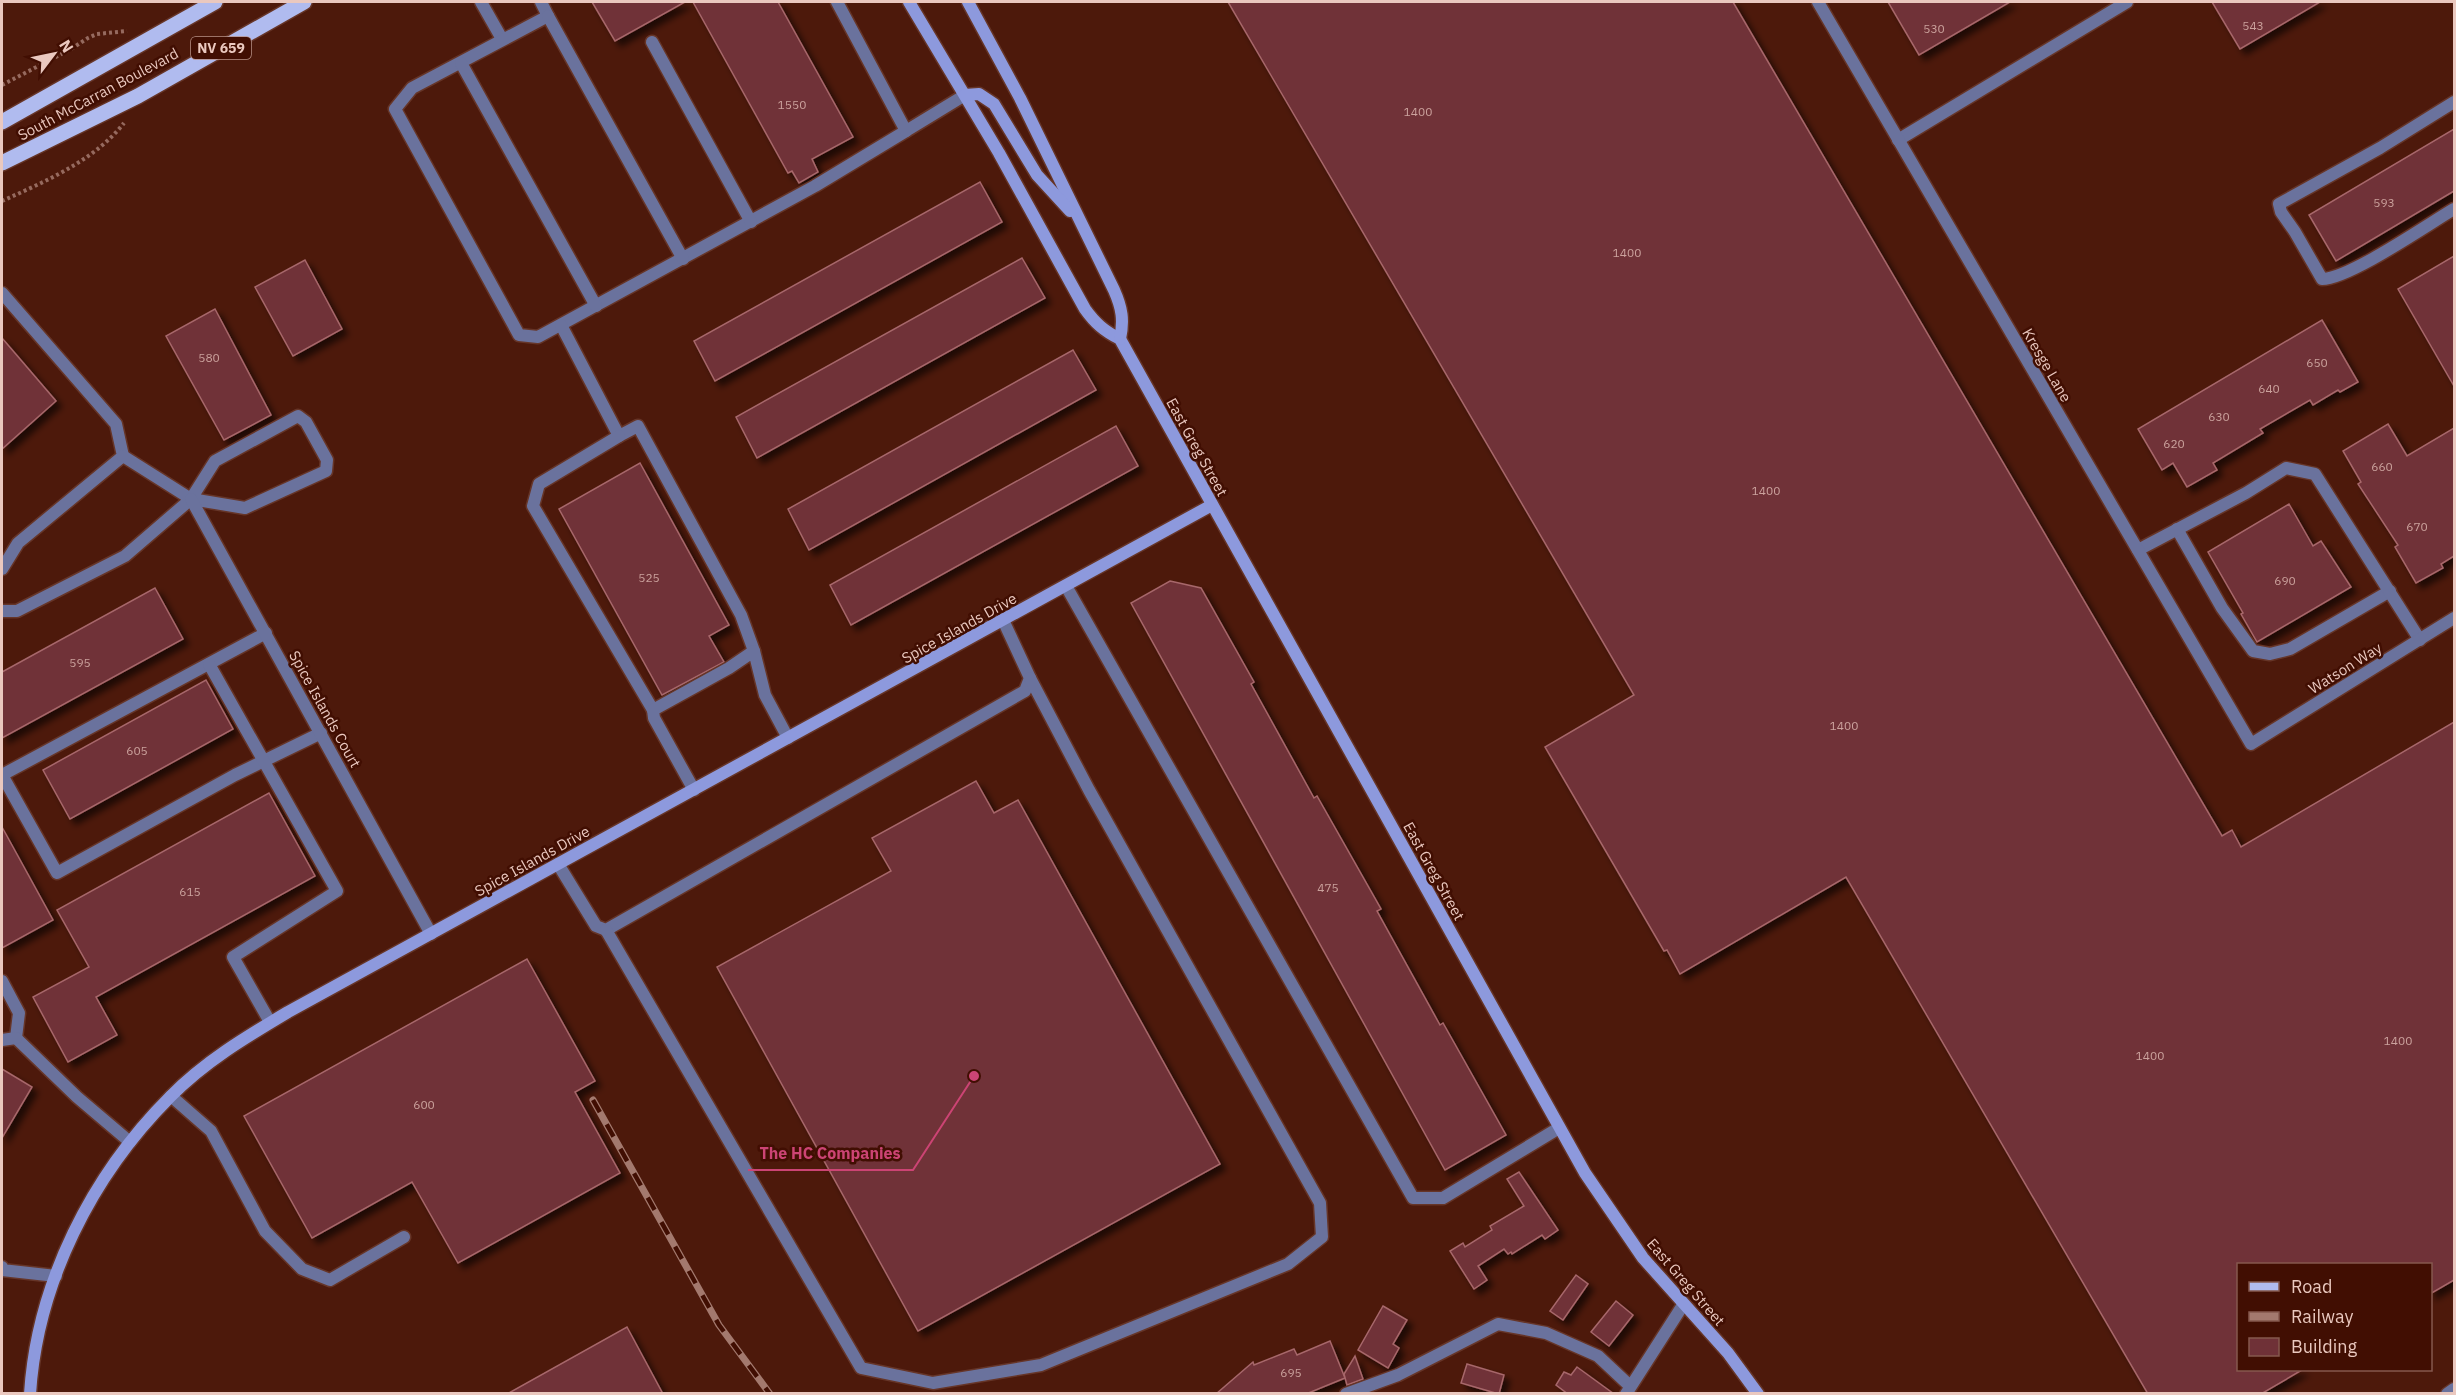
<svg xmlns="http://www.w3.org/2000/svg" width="2456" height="1395" font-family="'IBM Plex Sans',sans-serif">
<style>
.building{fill:#6f3137;stroke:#a7676b;stroke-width:1.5;filter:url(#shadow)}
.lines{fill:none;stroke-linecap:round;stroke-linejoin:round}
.lane-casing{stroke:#663528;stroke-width:15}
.street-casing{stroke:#663528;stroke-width:15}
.secondary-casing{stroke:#663528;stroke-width:15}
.primary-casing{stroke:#663528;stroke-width:18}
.path{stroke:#966a5f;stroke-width:4;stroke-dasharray:3 3;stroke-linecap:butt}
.lane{stroke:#6a729d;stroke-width:12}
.street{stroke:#6a729d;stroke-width:12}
.secondary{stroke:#8d99dd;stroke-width:12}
.primary{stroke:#b0bbef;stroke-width:15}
.rail-casing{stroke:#a3796e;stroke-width:7}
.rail{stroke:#410e02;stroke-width:4.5;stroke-dasharray:14;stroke-linecap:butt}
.labels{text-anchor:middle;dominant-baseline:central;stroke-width:5;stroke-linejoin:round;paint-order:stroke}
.number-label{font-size:12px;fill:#cba29d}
.shield{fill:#410e02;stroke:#b79086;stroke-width:1.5}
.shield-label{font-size:14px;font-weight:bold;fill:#eac8bf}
.street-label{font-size:15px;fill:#eac8bf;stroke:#410e02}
.leader{fill:none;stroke:#cc4474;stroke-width:2}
.callout-dot{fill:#cc4474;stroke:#410e02;stroke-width:2}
.callout-label{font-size:16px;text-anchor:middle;font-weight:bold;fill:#cc4474;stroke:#410e02;stroke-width:5;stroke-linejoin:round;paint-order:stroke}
</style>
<defs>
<filter id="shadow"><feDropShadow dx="5.5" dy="5.5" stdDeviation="3" flood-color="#0009"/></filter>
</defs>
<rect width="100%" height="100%" fill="#4d190b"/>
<g class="building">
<path d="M592,2H685L615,41Z"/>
<path d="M693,2H778L853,137L812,159L818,172L799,183L792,171L788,173Z"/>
<path d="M1228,2H1733L2222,836L2232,830L2241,847L2454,722V1280L2430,1294V1264H2238V1370H2302L2261,1394H2148L1846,877L1680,974L1667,950L1664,951L1545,747L1634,695Z"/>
<path d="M1888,2H2010L1919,55Z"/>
<path d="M2212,2H2320L2240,49Z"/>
<path d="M2454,129V191L2336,261L2309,215Z"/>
<path d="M980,182L1002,222L715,381L694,341Z"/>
<path d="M2454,256V386L2398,289Z"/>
<path d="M1022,258L1045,298L757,458L736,417Z"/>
<path d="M305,260L342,329L293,356L255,287Z"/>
<path d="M215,309L271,415L224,440L166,336Z"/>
<path d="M2322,320L2358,382L2340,392L2338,390L2313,405L2310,400L2260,429L2263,433L2213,463L2217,470L2187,487L2173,463L2162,470L2138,429Z"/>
<path d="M2,338L56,401L2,449Z"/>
<path d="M1073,350L1096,390L809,550L788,509Z"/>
<path d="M2388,424L2407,456L2454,428V556L2441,564L2443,568L2416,583L2395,547L2398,545L2358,484L2361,482L2343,451Z"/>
<path d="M1116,426L1138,466L851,625L830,585Z"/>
<path d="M640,463L729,625L709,636L724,662L662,695L559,509Z"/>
<path d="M2289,504L2313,546L2321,541L2351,587L2257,642L2241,614L2243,613L2208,552Z"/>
<path d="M1170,581L1201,588L1254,682L1251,684L1314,798L1317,796L1381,909L1377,911L1440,1025L1443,1023L1506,1135L1445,1170L1131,603Z"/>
<path d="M155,588L183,639L2,738V672Z"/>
<path d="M206,680L233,729L70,819L43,770Z"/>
<path d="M976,781L994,813L1018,800L1220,1164L918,1331L717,967L891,871L872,838Z"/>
<path d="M269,793L315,876L96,997L117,1035L68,1062L33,997L89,967L57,910Z"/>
<path d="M2,827L53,920L2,948Z"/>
<path d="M527,959L595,1081L575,1092L620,1173L458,1263L412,1182L312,1238L244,1116Z"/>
<path d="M2,1069L32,1087L2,1138Z"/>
<path d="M1519,1172L1558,1230L1545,1239L1542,1235L1512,1254L1511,1252L1508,1254L1504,1249L1478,1266L1487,1280L1474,1289L1450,1251L1463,1243L1465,1247L1492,1230L1490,1226L1524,1206L1507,1179Z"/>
<path d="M1576,1275L1588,1284L1563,1320L1550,1311Z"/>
<path d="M1616,1301L1633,1315L1609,1346L1591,1332Z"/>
<path d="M1383,1306L1407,1320L1393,1344L1399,1348L1388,1368L1358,1350Z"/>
<path d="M627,1327L663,1394H507Z"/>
<path d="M1330,1341L1345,1378L1306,1394H1216L1253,1362L1254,1365L1294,1349L1297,1355Z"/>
<path d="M1355,1356L1363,1379L1347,1385L1344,1374Z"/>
<path d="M1467,1364L1504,1375L1499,1394L1461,1383Z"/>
<path d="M1577,1367L1614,1394H1568L1556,1385L1564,1372L1571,1375Z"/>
</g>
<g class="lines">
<g class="lane-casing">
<g id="lane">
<path d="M481,2L502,39"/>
<path d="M541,2L548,16L412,88L395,109L519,335L538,337L815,186L906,131"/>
<path d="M837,2L906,131L965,95"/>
<path d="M548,16L683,259"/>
<path d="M652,42L751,222"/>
<path d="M461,63L596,306"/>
<path d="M2454,102L2380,148L2279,204L2281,212L2295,232L2322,279C2349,279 2427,225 2454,209"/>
<path d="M1898,140L2127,2"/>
<path d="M2,293L116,424L123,456L18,543L2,569"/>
<path d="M561,325L619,436L638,426L741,615L754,651"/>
<path d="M619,436L539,484L533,506L653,710"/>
<path d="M2177,529L2222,608L2253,651L2270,654L2290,649L2390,591"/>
<path d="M2138,550L2246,493L2286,468L2315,474L2420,640"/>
<path d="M1066,586L1413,1198H1443L1559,1128"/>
<path d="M2,611H17L125,556L191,499L215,461L298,416L306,422L327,460L326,471L245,508L191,499L123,456"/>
<path d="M266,633L2,775L57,873L235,775L321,733"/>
<path d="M209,664L337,891L233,957L270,1022"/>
<path d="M694,790L654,718L653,710L729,668L754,651L765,695L788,738"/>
<path d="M558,864L596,926L606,930L1025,691L1030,678L1003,620"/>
<path d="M606,930L861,1368L933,1383L1041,1365L1288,1264L1322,1237L1320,1203L1089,790L1030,678"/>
<path d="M2,981L19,1013L16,1038"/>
<path d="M16,1038L77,1097L130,1142"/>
<path d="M2,1040L16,1038"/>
<path d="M171,1096L211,1131L265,1231L302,1269L330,1280L404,1237"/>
<path d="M2,1267V1270L56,1276"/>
<path d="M1346,1394L1398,1375L1498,1324L1546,1333L1598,1356L1630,1386"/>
<path d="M1626,1394L1683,1305"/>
<path d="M2447,1394L2454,1389"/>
</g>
</g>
<g class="street-casing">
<g id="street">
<path d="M1818,2L2251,744L2454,618"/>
<path d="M191,499L431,934"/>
</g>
</g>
<g class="secondary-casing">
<g id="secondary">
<path d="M909,2L999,153L1085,309C1095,323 1104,331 1120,339L1585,1173L1643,1258L1728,1353L1758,1394"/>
<path d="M968,2L1020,98L1114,290C1122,308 1124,320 1120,339"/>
<path d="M965,95L979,94L994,104L1037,175L1070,211"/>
<path d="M30,1394C37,1283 92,1175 170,1097C204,1062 246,1037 288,1012L1212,505"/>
</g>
</g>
<g class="primary-casing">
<g id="primary">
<path d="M2,122L215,2"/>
<path d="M2,163L138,96L304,2"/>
</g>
</g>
<g class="path">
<path d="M2,85L71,49L88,38L97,34L127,31"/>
<path d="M2,201C44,182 94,161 124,123"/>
</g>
<use href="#lane" class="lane"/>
<use href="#street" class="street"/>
<use href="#secondary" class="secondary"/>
<use href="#primary" class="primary"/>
<g class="rail-casing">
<path id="rail" d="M593,1100L719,1325L770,1394"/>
</g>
<use href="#rail" class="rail"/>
</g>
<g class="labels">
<g class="number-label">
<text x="2253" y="25">543</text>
<text x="1934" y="28">530</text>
<text x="792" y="104">1550</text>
<text x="1418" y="111">1400</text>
<text x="2384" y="202">593</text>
<text x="1627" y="252">1400</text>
<text x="209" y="357">580</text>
<text x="2317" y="362">650</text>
<text x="2269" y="388">640</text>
<text x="2219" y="416">630</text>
<text x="2174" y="443">620</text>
<text x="2382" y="466">660</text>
<text x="1766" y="490">1400</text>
<text x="2417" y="526">670</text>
<text x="649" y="577">525</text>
<text x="2285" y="580">690</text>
<text x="80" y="662">595</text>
<text x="1844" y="725">1400</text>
<text x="137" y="750">605</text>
<text x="1328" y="887">475</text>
<text x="190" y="891">615</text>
<text x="2398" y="1040">1400</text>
<text x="2150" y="1055">1400</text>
<text x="424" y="1104">600</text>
<text x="1291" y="1372">695</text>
</g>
<rect class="shield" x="191" y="37" width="60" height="22" rx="4.5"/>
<g class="shield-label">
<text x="221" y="48">NV 659</text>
</g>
<g class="street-label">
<text transform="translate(98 94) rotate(-28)">South McCarran Boulevard</text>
<text transform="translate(2047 365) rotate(60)">Kresge Lane</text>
<text transform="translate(1197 447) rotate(61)">East Greg Street</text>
<text transform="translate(959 628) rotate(-29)">Spice Islands Drive</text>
<text transform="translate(2345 668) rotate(-32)">Watson Way</text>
<text transform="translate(325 709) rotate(61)">Spice Islands Court</text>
<text transform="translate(532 861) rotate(-29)">Spice Islands Drive</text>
<text transform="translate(1434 871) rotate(61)">East Greg Street</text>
<text transform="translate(1686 1282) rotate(49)">East Greg Street</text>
</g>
</g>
<path class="leader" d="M974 1076L913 1170H748"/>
<circle class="callout-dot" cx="974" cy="1076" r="6"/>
<g class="callout-label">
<text x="830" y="1159">The HC Companies</text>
</g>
<rect width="2456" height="1395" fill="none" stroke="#eac8bf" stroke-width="6"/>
<rect x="2237" y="1263" width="195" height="108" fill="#410e02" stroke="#85584e" stroke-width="1.5"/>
<rect x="2249" y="1282" width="30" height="9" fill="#b0bbef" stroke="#85584e" stroke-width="1.5"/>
<text x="2291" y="1293" font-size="18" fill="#eac8bf">Road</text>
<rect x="2249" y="1312" width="30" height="9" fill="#a3796e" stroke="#85584e" stroke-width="1.5"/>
<text x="2291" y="1323" font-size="18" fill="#eac8bf">Railway</text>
<rect x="2249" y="1338" width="30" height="18" fill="#6f3137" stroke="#85584e" stroke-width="1.5"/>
<text x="2291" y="1353" font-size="18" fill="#eac8bf">Building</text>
<g transform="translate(54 54) rotate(58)" stroke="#410e02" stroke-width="4.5" paint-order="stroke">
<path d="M0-4.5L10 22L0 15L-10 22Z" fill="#eac8bf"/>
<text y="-9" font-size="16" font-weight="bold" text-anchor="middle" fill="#eac8bf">N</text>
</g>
</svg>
